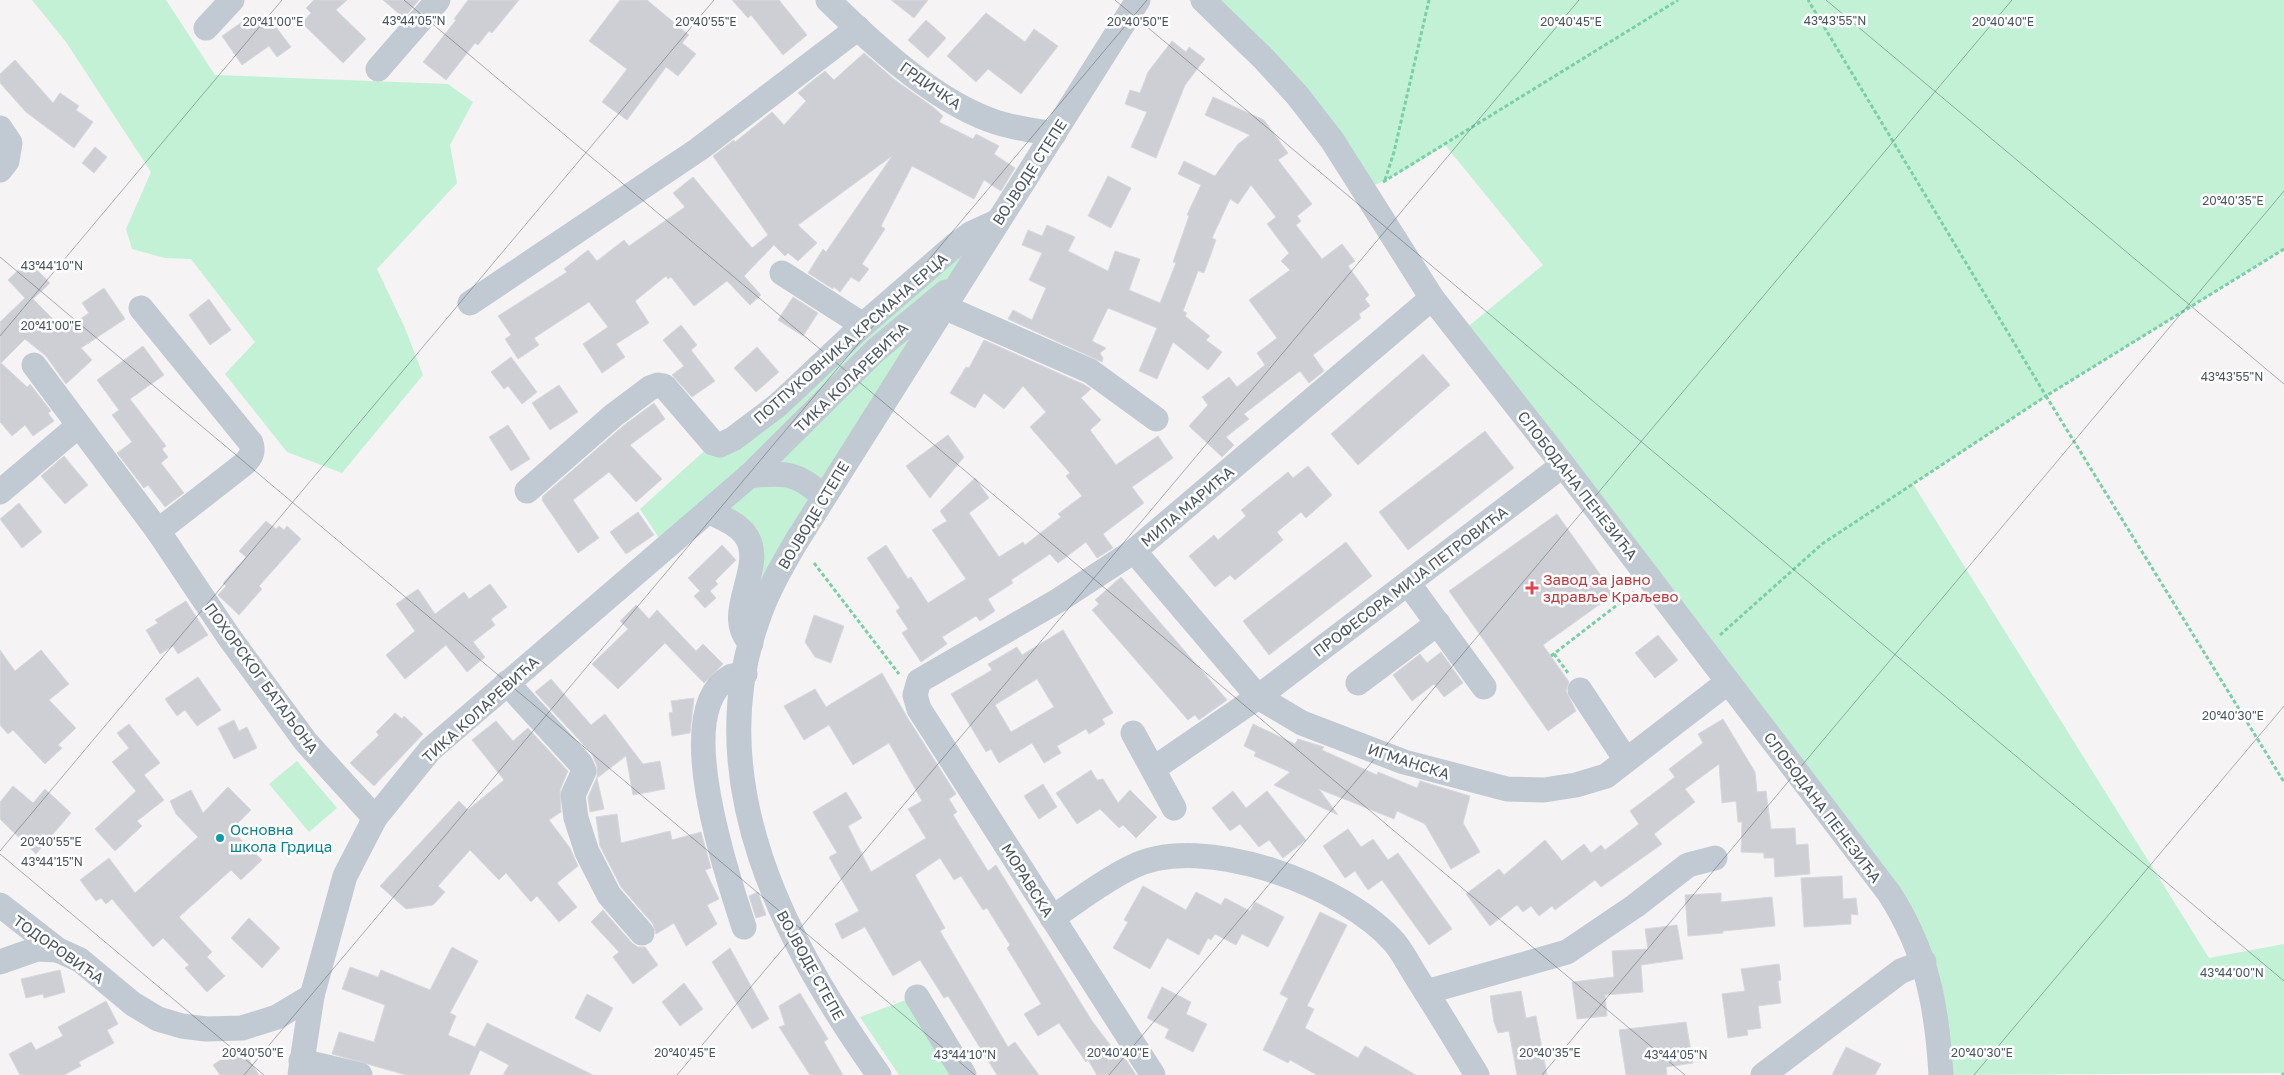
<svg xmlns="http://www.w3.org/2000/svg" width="2284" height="1075" font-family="'Golos Text',sans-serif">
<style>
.green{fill:#c3f1d5}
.building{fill:#cdcfd5;stroke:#d7d9de;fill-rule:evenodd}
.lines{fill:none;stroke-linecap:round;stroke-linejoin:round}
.path{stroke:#7ad0a6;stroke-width:3;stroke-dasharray:4 2.5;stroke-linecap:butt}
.minor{stroke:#c1cad2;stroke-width:25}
.ticks{fill:none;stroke:#4a5661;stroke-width:1;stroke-opacity:0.45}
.health-dot{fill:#e0444e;stroke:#fff;stroke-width:2}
.culture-dot{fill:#0f9aa8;stroke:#fff;stroke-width:2}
.labels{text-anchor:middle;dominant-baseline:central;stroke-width:5;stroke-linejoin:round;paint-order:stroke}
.street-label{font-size:15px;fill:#4a5661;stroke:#fff}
.health-label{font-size:15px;fill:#be3a42;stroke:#fff;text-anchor:start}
.culture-label{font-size:15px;fill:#0d838f;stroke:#fff;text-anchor:start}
.ticks-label{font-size:12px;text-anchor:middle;fill:#4a5661;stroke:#fff;stroke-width:5;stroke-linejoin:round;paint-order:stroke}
</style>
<rect width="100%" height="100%" fill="#f5f3f3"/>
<g class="green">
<path d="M32,0H166L215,75L448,84L473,102L450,145L457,183L377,269L405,328L423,375L342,473L287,452L225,374L255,342L191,259L165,258L132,249L126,229L151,172L66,42Z"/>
<path d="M1189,0H2284V249L2046,396L1913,484L2209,958L2284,944V1073L1936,1075L1925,991L1897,920L1454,338L1543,265L1445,145L1407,169L1359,193C1313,125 1252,53 1189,0Z"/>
<path d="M997,222L765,601L750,551L708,511L665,547L640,509L713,443Z"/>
<path d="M297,761L337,808L309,832L269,784Z"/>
<path d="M914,997L962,1075H899L860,1017Z"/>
</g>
<g class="building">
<path d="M314,0H347L336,10L366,39L343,63L302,23L311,13L306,8Z"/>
<path d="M383,0H419L404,18Z"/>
<path d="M468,0H519L492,33L489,31L478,45L475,43L446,80L423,62L456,20L454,19Z"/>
<path d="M620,0H647L689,35L682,43L696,54L678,76L666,67L627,120L602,102L627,69L589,41Z"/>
<path d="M732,0H779L807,35L783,55L751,15L748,18Z"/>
<path d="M891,0H928L914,18Z"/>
<path d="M986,13L1025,42L1034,29L1058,46L1021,94L988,69L976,82L947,56Z"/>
<path d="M267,15L291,47L277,57L269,46L242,65L222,36L242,22L247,30Z"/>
<path d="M926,20L946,38L928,58L908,40Z"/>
<path d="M1172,41L1186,52L1189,47L1205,59L1185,85L1156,158L1131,147L1147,112L1125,104L1130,90L1140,93L1148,72Z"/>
<path d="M864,53L895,80L933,107L943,116L939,122L973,139L976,134L999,146L994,154L1015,168L1001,191L984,180L974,199L912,166L881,226L885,229L862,264L869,269L859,282L851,277L840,292L834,287L833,289L808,273L823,249L826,252L892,156L798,225L817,243L798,261L788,253L785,256L774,245L744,276L761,295L750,305L727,281L694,306L671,277L668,279L666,276L635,301L649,323L616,344L625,357L602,373L583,344L608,327L589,302L534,338L539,345L518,359L505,339L511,335L498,316L567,272L564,269L588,250L597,261L624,240L629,246L685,207L673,193L693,177L752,248L768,235L713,156L734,140L735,142L772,112L784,125L806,101L798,93L807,85L825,71L834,80Z"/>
<path d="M15,60L53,103L60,93L79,106L76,110L93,122L74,148L26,112L0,83V74Z"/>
<path d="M1213,97L1264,120L1288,153L1278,160L1312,204L1297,216L1301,221L1296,225L1322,259L1342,244L1355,261L1348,266L1369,295L1365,299L1370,306L1359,314L1361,318L1313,355L1324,371L1309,383L1300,371L1244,414L1249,419L1226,437L1234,445L1222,457L1189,426L1208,405L1202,397L1229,377L1237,387L1265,365L1257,353L1277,338L1249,300L1290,270L1281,261L1289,253L1267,224L1276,217L1251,185L1238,204L1230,199L1212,238L1216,240L1204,273L1198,271L1183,311L1187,313L1185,316L1210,336L1206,340L1222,352L1208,370L1173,342L1157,379L1139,371L1157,328L1108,308L1092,341L1106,348L1100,353L1103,358L1102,362L1008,319L1013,310L1032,320L1046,288L1029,280L1042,253L1022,245L1028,230L1042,236L1047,225L1075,237L1068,251L1108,271L1115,251L1140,259L1129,290L1160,303L1176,263L1173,262L1189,216L1187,215L1201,185L1178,174L1184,161L1215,176L1238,144L1250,135L1205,115Z"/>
<path d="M95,147L107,157L94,173L82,163Z"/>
<path d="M1108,176L1131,188L1111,228L1088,216Z"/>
<path d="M28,261L50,283L33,299L64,330L89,313L82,303L104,288L125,319L81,348L92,360L66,384L46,356L25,339L1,363L27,387L30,384L51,411L48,413L54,421L33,436L25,425L12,436L0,422V322L25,298L8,280Z"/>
<path d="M793,297L818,313L803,336L778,320Z"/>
<path d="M209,299L231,330L210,345L189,315Z"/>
<path d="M681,325L697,345L691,350L715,381L692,397L672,375L684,366L663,340Z"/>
<path d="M984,340L1083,384L1091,389L1081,398L1101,420L1090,430L1116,465L1158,436L1173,458L1132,487L1144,503L1103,534L1113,548L1097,558L1086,542L1058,563L1050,554L1011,580L1013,583L988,599L995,611L980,621L976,616L942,637L947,644L921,662L902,633L908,629L896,611L900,608L867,558L886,545L908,579L911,577L928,603L966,579L932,530L947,521L940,511L975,478L989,498L969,513L999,557L1023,542L1025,545L1061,517L1058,514L1082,496L1066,476L1070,473L1030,427L1046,412L1023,386L1004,409L984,393L975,408L950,393L966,367L969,368Z"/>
<path d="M143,346L164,375L130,399L166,446L162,449L168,457L161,463L184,493L165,507L148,485L144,488L117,453L132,442L112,415L119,410L97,380Z"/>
<path d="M757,347L779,372L756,392L734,368Z"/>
<path d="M1423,354L1450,385L1358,465L1331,434Z"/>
<path d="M511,357L537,392L522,404L508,386L504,389L491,372Z"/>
<path d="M559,385L578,412L550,430L532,403Z"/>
<path d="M654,403L665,419L630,445L662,479L636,502L609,472L573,500L599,538L578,553L542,500L543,496L623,426Z"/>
<path d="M508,425L530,459L511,471L489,437Z"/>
<path d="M1485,431L1514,468L1408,550L1379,512Z"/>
<path d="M948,435L964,457L930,498L906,466Z"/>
<path d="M64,456L88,485L65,504L41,476Z"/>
<path d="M1308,466L1332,495L1306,518L1301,512L1277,532L1283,540L1235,580L1230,575L1215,587L1189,556L1214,535L1218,540L1246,516L1241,510L1288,472L1293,478Z"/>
<path d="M19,503L42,532L22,548L0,519Z"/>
<path d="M638,512L654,535L626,554L610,532Z"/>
<path d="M1557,514L1614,594L1543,645L1569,682L1566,691L1576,711L1548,731L1449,591Z"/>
<path d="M266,521L276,529L279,526L284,530L287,526L301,539L259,586L262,589L239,615L218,595L226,586L223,583L246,557L239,551Z"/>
<path d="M1346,542L1372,576L1269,655L1243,621Z"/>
<path d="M722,545L736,560L715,581L718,584L710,591L716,598L705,608L694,596L700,591L688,578Z"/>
<path d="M1121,577L1227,700L1199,720L1195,715L1188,720L1092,610L1099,604L1095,600Z"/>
<path d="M490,584L507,607L491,619L495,625L473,642L485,657L467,672L446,645L405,679L386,655L415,631L396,604L418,589L435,614L464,592L469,599Z"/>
<path d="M186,601L208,635L178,654L173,646L160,654L146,630L158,623L155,620Z"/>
<path d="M636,605L649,619L657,610L696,651L703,644L723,664L704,683L665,643L618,689L592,664L628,629L620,621Z"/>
<path d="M814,615L844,626L831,663L815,657L805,642Z"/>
<path d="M1063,630L1113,713L1102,719L1105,724L1089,734L1086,729L1057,746L1061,753L1044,763L1032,743L999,763L991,749L986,752L951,694L992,670L988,664L1017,647L1022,655ZM1037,679L1054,707L1011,732L995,705Z"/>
<path d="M1658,635L1678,660L1655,678L1635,653Z"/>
<path d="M0,650L15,671L41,650L69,684L49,700L76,728L58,745L62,748L45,764L13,730L8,734L0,725Z"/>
<path d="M1441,652L1463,683L1444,697L1434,684L1412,701L1393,675L1420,654L1427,663Z"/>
<path d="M882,673L907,717L956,794L949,799L957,812L953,815L988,871L996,865L1092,1021L1117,1054L1121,1052L1136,1075H1097L1088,1060L1086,1062L1059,1023L1038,1036L1024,1014L1041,1004L1007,948L1010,945L987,908L983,910L961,876L954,880L940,858L915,875L945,928L940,931L1008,1047L1015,1042L1039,1075H997L948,996L944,998L920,960L893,976L865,927L842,939L835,924L859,911L829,857L837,853L813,812L846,792L862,818L848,826L871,872L926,838L908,809L922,801L889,743L853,765L829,725L804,740L784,706L815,689L826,707Z"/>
<path d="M198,677L221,710L197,726L185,710L177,716L165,699Z"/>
<path d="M551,679L591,725L605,714L643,764L660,761L665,789L633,795L626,756L597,778L604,809L590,812L588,797L597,777V766L592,754L535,692Z"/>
<path d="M694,698L690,733L672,736L669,713L673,712L671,701Z"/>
<path d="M395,713L402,719L404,716L423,734L374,786L350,763L379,735L376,732Z"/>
<path d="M1723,719L1755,772L1757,792L1766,791L1771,829L1795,828L1796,845L1808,844L1810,874L1775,877L1774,858H1764V853L1741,852L1742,822H1738L1736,801L1722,803L1719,764L1685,789L1695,802L1654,834L1662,844L1601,887L1595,880L1555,910L1552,906L1539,916L1531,906L1523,912L1517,905L1490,926L1466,894L1499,869L1504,875L1545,840L1562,861L1584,844L1591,853L1601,845L1605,850L1639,824L1630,811L1675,777L1669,769L1703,743L1698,734Z"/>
<path d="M234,720L239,731L247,727L257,748L234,759L218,728Z"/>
<path d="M496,721L513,741L528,728L568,771L560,790L561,812L549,820L570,848L578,866L557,883L577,907L559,922L537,896L531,902L506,873L499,880L470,850L438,886L445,892L433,905L406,909L380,886L459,801L468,810L504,780L472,740Z"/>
<path d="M129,724L160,763L144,775L164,800L137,821L142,826L115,851L95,829L136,791L112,762L129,748L117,733Z"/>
<path d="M1253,724L1295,744L1298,739L1324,747L1322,750L1377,775L1378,772L1417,788L1420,781L1470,796L1463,823L1480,852L1451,869L1425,824L1397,811L1394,819L1319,789L1338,815L1274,785L1290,772L1254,756L1256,752L1244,746Z"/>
<path d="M1091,770L1097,780L1103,779L1118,803L1130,790L1157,817L1136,838L1123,825L1119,828L1100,809L1077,824L1056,793Z"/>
<path d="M1043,784L1057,807L1039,819L1024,796Z"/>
<path d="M13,786L33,803L45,789L71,813L36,854L0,819V802Z"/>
<path d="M228,787L251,810L231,830L262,860L241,880L231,870L179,917L212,952L207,957L225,976L207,992L185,968L189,965L163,938L153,947L112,899L106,904L101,898L96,901L80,880L109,858L135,893L198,837L176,814L170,801L191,790L203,813Z"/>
<path d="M1233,791L1246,808L1267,791L1306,840L1283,858L1269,840L1259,847L1240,824L1230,831L1212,808Z"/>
<path d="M617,814L621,843L670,831L672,840L701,832L711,868L705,870L719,899L707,905L717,924L686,946L674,923L656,934L653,924L621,887L600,846L596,817Z"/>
<path d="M1348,829L1361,847L1373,839L1388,860L1398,853L1452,929L1429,945L1382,880L1368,890L1355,871L1345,878L1323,846Z"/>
<path d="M1842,876L1843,899L1856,898L1858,915L1851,914V924L1804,927L1801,878Z"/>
<path d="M1143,886L1186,910L1196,892L1221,905L1225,898L1250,911L1255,902L1284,917L1268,947L1242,934L1236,945L1215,934L1211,940L1208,938L1199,955L1167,938L1150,969L1113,948L1128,922L1124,920Z"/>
<path d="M758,892L766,915L756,918L749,896Z"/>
<path d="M1721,893V902L1772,897L1775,926L1723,931V933L1688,936L1685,895Z"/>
<path d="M603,910L632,943L638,947H645L658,965L633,984L613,957L619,952L591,922Z"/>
<path d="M1320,912L1347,925L1307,1006L1314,1009L1305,1028L1358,1058L1365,1046L1416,1075H1317L1290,1060L1288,1063L1263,1050L1288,998L1280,994Z"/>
<path d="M249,918L280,948L262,968L231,938Z"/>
<path d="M1677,925L1683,959L1641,965L1643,992L1605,995L1607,1016L1577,1019L1572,982L1614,977L1612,951L1648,949L1645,929Z"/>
<path d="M452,947L478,961L450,1013L456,1016L448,1035L475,1047L487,1023L593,1075H503L509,1065L480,1050L469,1075H406L332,1054L339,1032L374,1042L385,1005L342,989L350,967L378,977L381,970L430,990Z"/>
<path d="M730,948L769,1019L752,1029L712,962Z"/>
<path d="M1779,964L1781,980L1778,981L1781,1003L1758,1006L1761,1028L1747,1030L1748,1035L1728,1038L1722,994L1745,991L1741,969Z"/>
<path d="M60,970L65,992L44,998L43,994L26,998L21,979Z"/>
<path d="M684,983L703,1009L680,1026L662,1002Z"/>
<path d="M1162,987L1191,1002L1186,1014L1207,1024L1193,1052L1165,1038L1169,1029L1147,1018Z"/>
<path d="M1521,991L1526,1018L1536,1016L1547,1075H1517L1509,1031L1498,1033L1494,1022L1490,996Z"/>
<path d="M800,993L828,1039L824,1042L843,1075H810L779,1027L785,1025L779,1006Z"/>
<path d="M587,994L613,1008L600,1032L575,1018Z"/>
<path d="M106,1001L118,1024L107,1030L114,1043L79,1062L81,1066L64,1075H20L9,1054L31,1042L36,1050L63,1036L58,1027Z"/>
<path d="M1686,1022L1693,1063L1666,1067L1667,1075H1626L1619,1030Z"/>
<path d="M240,1047L259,1075H220L213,1065Z"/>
<path d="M1846,1047L1881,1064L1875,1075H1832Z"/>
</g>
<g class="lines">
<g class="path">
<path d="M1385,180L1394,152L1429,0"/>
<path d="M1383,182L1678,0"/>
<path d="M2284,249L2046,396L2284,782"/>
<path d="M814,563L899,674"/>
<path d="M1720,635L1822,544L2046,396L1808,0"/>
<path d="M1554,654L1568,673"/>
<path d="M1551,656L1634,592"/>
<path d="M2282,1075L2284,1073"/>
</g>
<g class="minor">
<path d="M828,0C872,43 932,99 990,120C1010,128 1032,130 1054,134"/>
<path d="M1203,0L1264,59L1297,95L1332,140L1432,298L1563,465L1889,893C1927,952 1937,1006 1941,1075"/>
<path d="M206,28L232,0"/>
<path d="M378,69L438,0"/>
<path d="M0,128L10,143L7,161L0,170"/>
<path d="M782,273L863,325"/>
<path d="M470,303L699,149L858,28"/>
<path d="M944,307L1090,371L1156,419"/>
<path d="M141,308L251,443C254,452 251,457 244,464L158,531"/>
<path d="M34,365L158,531L229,637L306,742L375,818"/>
<path d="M749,476C782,472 799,472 823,497"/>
<path d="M527,491L614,415L650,388L658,385L664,386L713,443L720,445L733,439L778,405L863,325L954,246L972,233L996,222"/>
<path d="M0,492L78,426"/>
<path d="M708,511C720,517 735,522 744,533C770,565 720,613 751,643"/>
<path d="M1134,551L1258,697L1302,723L1404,762L1507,789L1544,790L1576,785L1606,776L1728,682"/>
<path d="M1408,583L1484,687"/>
<path d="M507,683L581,764L584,771L573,795L576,818L587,852L609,895L642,933"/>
<path d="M1358,683L1438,623"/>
<path d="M1580,690L1626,760"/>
<path d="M1133,733L1174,808"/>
<path d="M1153,769L1258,697L1563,465"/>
<path d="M0,905L58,950L80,960L133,1004L158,1019L182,1026L206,1029L242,1028L277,1017L312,996"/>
<path d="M1052,918C1078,901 1104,880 1132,867C1202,831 1346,886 1395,943C1404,954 1411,969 1419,981C1439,1012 1458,1044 1477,1075"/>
<path d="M744,927C728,878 670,710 730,677C734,675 740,675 745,674"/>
<path d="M0,962L37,949L58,950"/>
<path d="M1426,992L1567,952L1635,906L1688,865L1715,858"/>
<path d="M917,997L964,1075"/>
<path d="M301,1061L360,1075"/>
<path d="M300,1075L312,996L345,876L375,818L430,750L749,476L876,350L946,292"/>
<path d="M879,1075C785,944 698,780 759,616C768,590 782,566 796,542L1138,0"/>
<path d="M1153,1075L919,709L915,695L919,681L1059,600L1134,551L1432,298"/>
<path d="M1763,1075L1901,971L1924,962"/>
</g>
</g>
<path class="ticks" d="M404,0L1685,1075M1115,0L2284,981M1826,0L2284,384M0,257L975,1075M0,336L282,0M0,851L714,0M0,854L264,1075M244,1075L1147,0M677,1075L1579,0M1109,1075L2012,0M1542,1075L2284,191M1974,1075L2284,706"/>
<path class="health-dot" d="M1529.5 580.5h5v5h5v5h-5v5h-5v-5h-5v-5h5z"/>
<circle class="culture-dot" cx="220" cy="838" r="5"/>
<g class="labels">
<g class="street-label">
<text transform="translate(931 85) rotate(35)">ГРДИЧКА</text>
<text transform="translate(1029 172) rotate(-57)">ВОЈВОДЕ СТЕПЕ</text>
<text transform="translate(850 338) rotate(-41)">ПОТПУКОВНИКА КРСМАНА ЕРЦА</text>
<text transform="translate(851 377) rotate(-44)">ТИКА КОЛАРЕВИЋА</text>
<text transform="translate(1578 485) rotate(52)">СЛОБОДАНА ПЕНЕЗИЋА</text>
<text transform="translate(1187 506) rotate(-40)">МИЛА МАРИЋА</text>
<text transform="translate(813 515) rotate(-59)">ВОЈВОДЕ СТЕПЕ</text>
<text transform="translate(1410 581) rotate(-37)">ПРОФЕСОРА МИЈА ПЕТРОВИЋА</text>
<text transform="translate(262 678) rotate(54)">ПОХОРСКОГ БАТАЉОНА</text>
<text transform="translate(480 709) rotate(-42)">ТИКА КОЛАРЕВИЋА</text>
<text transform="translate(1409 761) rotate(18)">ИГМАНСКА</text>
<text transform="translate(1823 807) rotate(53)">СЛОБОДАНА ПЕНЕЗИЋА</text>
<text transform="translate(1028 880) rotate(58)">МОРАВСКА</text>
<text transform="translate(59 949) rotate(35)">ТОДОРОВИЋА</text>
<text transform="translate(811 965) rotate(61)">ВОЈВОДЕ СТЕПЕ</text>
</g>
<g class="health-label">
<text x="1543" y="579">Завод за јавно<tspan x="1543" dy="17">здравље Краљево</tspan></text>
</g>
<g class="culture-label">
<text x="230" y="829">Основна<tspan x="230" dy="17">школа Грдица</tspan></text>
</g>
</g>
<g class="ticks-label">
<text x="414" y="25">43°44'05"N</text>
<text x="1835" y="25">43°43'55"N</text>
<text x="273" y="26">20°41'00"E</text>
<text x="706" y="26">20°40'55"E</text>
<text x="1138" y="26">20°40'50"E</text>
<text x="1571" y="26">20°40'45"E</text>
<text x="2003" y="26">20°40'40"E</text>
<text x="2233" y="205">20°40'35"E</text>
<text x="52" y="270">43°44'10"N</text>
<text x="51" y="330">20°41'00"E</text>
<text x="2232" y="381">43°43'55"N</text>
<text x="2233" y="720">20°40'30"E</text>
<text x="51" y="846">20°40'55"E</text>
<text x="52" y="866">43°44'15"N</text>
<text x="2232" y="977">43°44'00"N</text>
<text x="253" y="1057">20°40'50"E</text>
<text x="685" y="1057">20°40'45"E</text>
<text x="1118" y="1057">20°40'40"E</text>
<text x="1550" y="1057">20°40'35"E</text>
<text x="1982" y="1057">20°40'30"E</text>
<text x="965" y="1059">43°44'10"N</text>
<text x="1676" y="1059">43°44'05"N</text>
</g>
</svg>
